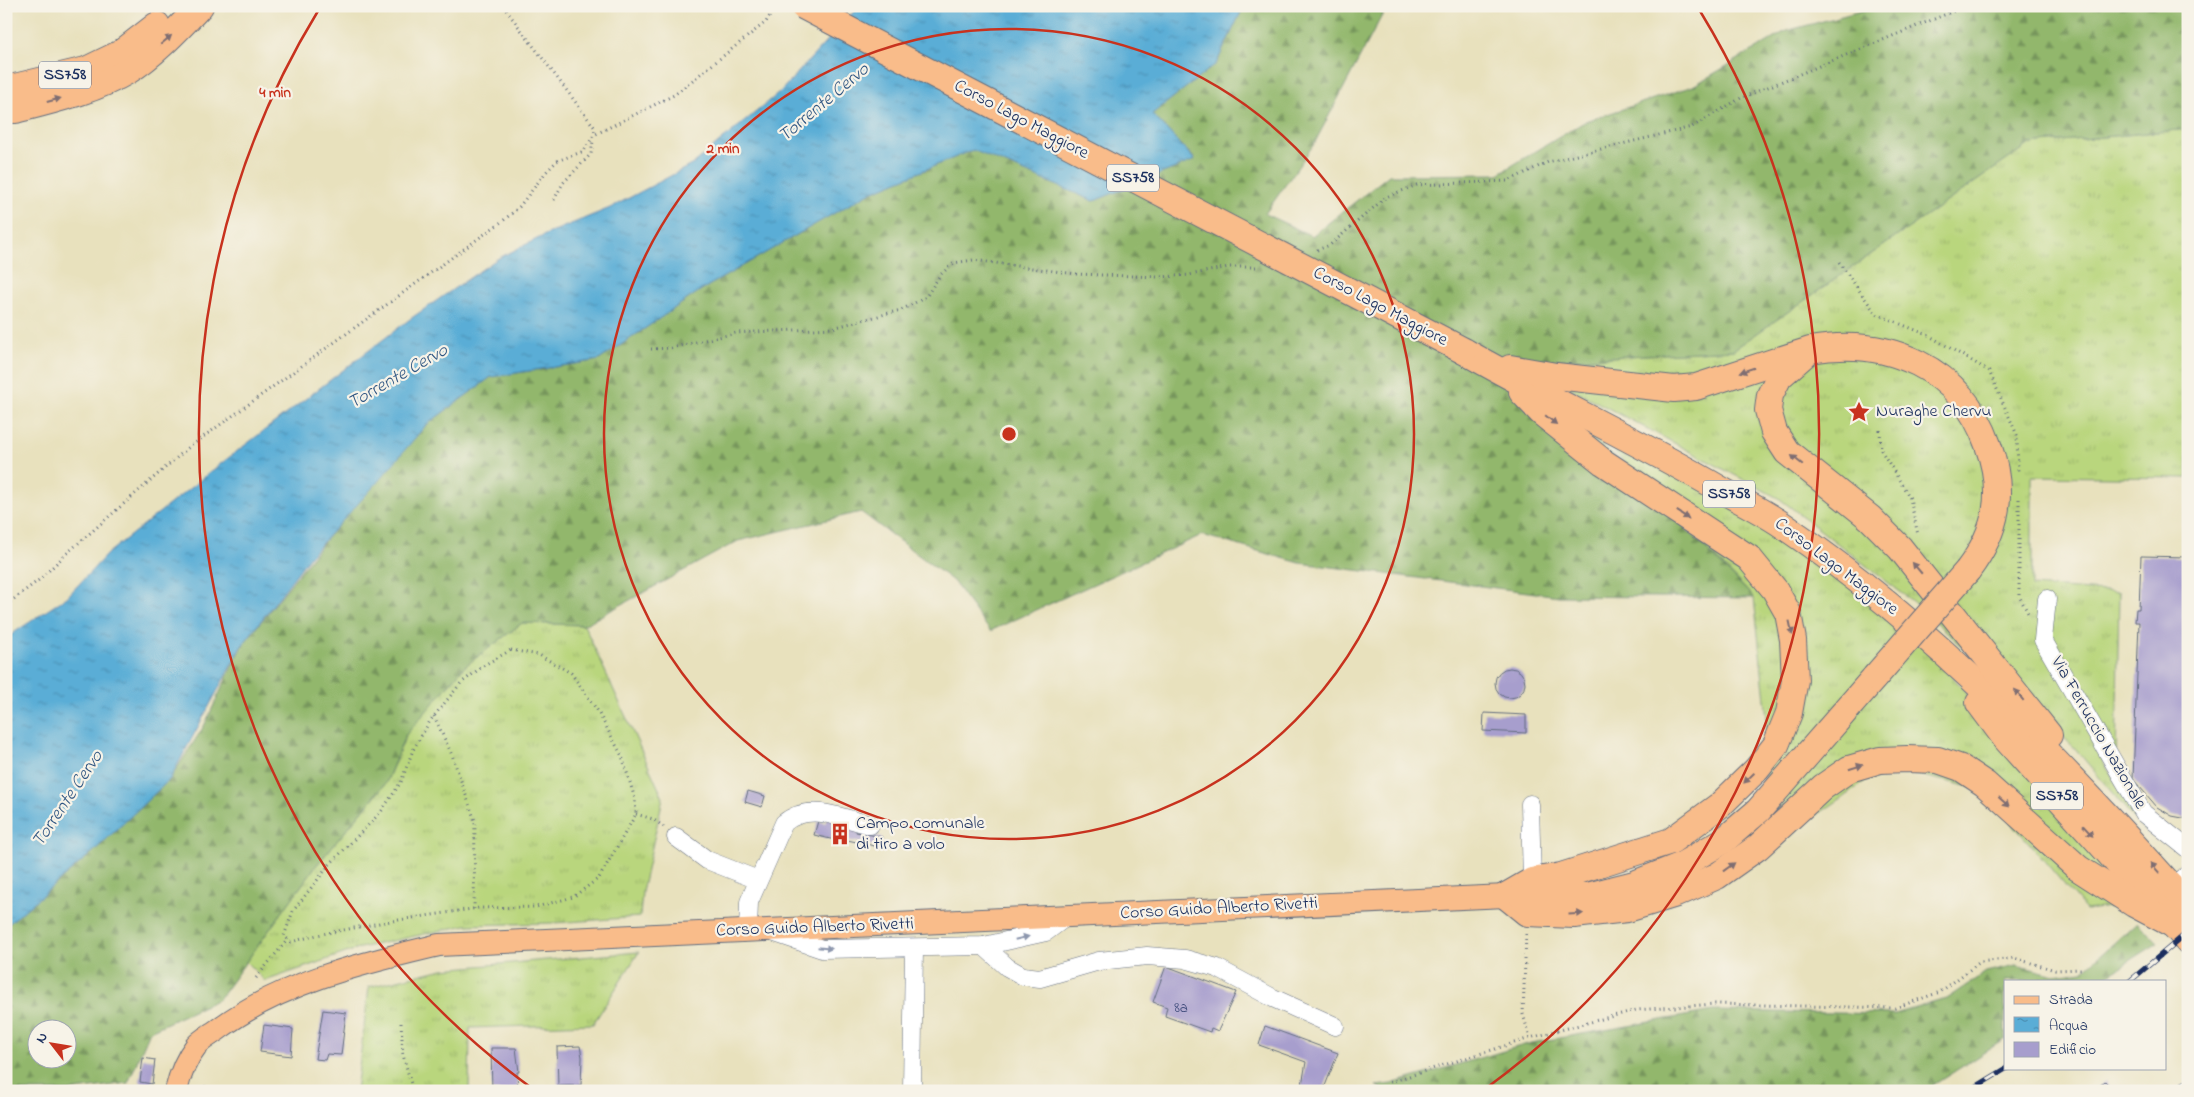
<svg xmlns="http://www.w3.org/2000/svg" width="2194" height="1097" font-family="'Indie Flower',sans-serif">
<style>
.grass{fill:url(#grass-tufts);stroke:#6a826e}
.forest{fill:url(#forest-firs);stroke:#567365;fill-rule:evenodd}
.water{fill:url(#water-ripples);stroke:#3a6e9a}
.building{fill:#a79ecd}
.lines{fill:none;stroke-linecap:round;stroke-linejoin:round}
.minor-casing{stroke:#636d7f;stroke-width:19}
.major-casing{stroke:#636d7f;stroke-width:24}
.highway-casing{stroke:#636d7f;stroke-width:28}
.path{stroke:#636d7f;stroke-width:3;stroke-dasharray:1 4;stroke-linecap:butt}
.minor{stroke:#fff;stroke-width:18}
.major{stroke:#f9bc8a;stroke-width:22}
.highway{stroke:#f9bc8a;stroke-width:26}
.rail-casing{stroke:#1b2f5e;stroke-width:5.5}
.rail{stroke:#f7f3e8;stroke-width:4;stroke-dasharray:11;stroke-linecap:butt}
.highway-bridge-casing{stroke:#636d7f;stroke-width:28;stroke-linecap:butt}
.highway-bridge{stroke:#f9bc8a;stroke-width:26}
.oneway{fill:#7f6e72}
.oneway2{fill:#8d97ae}
.ring{fill:none;stroke:#c8321e;stroke-width:2.5}
.labels{text-anchor:middle;dominant-baseline:central;stroke-width:4.5;stroke-linejoin:round;paint-order:stroke}
.number-label{font-size:15px;fill:#3e4b7a}
.shield{fill:#f7f3e8;stroke:#5d6a87;stroke-width:1}
.shield-label{font-size:16px;font-weight:bold;fill:#1b2f5e}
.street-label{font-size:18px;fill:#1b2f5e;stroke:#f7f3e8}
.poi-label{font-size:18px;fill:#1b2f5e;stroke:#f7f3e8;text-anchor:start}
.water-label{font-size:19px;font-style:italic;fill:#2e5582;stroke:#f7f3e8}
.centre{fill:#c8321e;stroke:#f7f3e8;stroke-width:2.5}
.ring-label{font-size:15px;text-anchor:middle;font-weight:bold;fill:#c8321e;stroke:#f7f3e8;stroke-width:4.5;stroke-linejoin:round;paint-order:stroke}
</style>
<defs>
<pattern id="grass-tufts" width="24" height="20" patternUnits="userSpaceOnUse" patternTransform="scale(1.25)"><rect width="24" height="20" fill="#b9d67d"/><path d="M3 7l-1-3M5 7V3M7 7l1-3M15 17l-1-3M17 17v-4M19 17l1-3" fill="none" stroke="#9eb86e"/></pattern>
<pattern id="forest-firs" width="22" height="20" patternUnits="userSpaceOnUse" patternTransform="scale(1.25)"><rect width="22" height="20" fill="#92b76c"/><path d="M5 1l3.5 6h-7zM16 11l3.5 6h-7z" fill="#76955c"/></pattern>
<pattern id="water-ripples" width="26" height="14" patternUnits="userSpaceOnUse" patternTransform="scale(1.25)"><rect width="26" height="14" fill="#5aadd6"/><path d="M2 4q2-2 4 0t4 0M15 11q2-2 4 0t4 0" fill="none" stroke="#4a8db1"/></pattern>
</defs>
<rect width="100%" height="100%" fill="#f7f3e8"/>
<filter id="ink" filterUnits="userSpaceOnUse"><feTurbulence type="fractalNoise" baseFrequency=".02" numOctaves="2"/><feDisplacementMap in="SourceGraphic" scale="10" xChannelSelector="R" yChannelSelector="G"/><feConvolveMatrix kernelMatrix="1 2 1 2 8 2 1 2 1" color-interpolation-filters="sRGB"/></filter>
<filter id="wash" filterUnits="userSpaceOnUse"><feTurbulence type="fractalNoise" baseFrequency=".0096" numOctaves="4" result="noise"/><feDisplacementMap in="SourceGraphic" scale="20" xChannelSelector="R" yChannelSelector="G"/><feGaussianBlur stdDeviation="1.12" result="paint"/><feColorMatrix in="noise" values="0 0 0 0 0 0 0 0 0 0 0 0 0 0 0 0 0 1.4 0 .05"/><feComposite in="paint" operator="in"/></filter>
<g filter="url(#wash)">
<rect width="100%" height="100%" fill="#e8e1bd"/>
<g class="grass">
<path d="M2188,129V478L2032,476V586L2119,592L2116,767L2101,758L2145,832L2074,747L1912,601L1780,499L1521,362L1733,350L2030,144Z"/>
<path d="M1575,411L1782,524L1897,612L2005,738L2134,904L2086,910L1984,790L1906,772L1868,780L1763,852L1767,718L1754,598Z"/>
<path d="M522,623L584,625L663,798L642,892L640,917L553,923L466,925L360,948L265,981L246,962L315,867L386,783L407,733L464,667Z"/>
<path d="M639,952L593,1024L470,1028L469,1091H356L369,987L443,969Z"/>
</g>
<g class="forest">
<path d="M1244,6H1387L1314,144L1265,214L1312,236L1389,175L1498,174L1586,121L1693,86L1786,31L1879,6H2188V129L2030,144L1733,350L1522,362L1754,598L1559,596L1300,563L1202,535L990,631L953,581L861,512L738,541L584,625L522,623L464,667L405,736L386,783L315,867L219,999L150,1031L128,1083L69,1091H6V926L94,851L170,779L204,726L241,647L326,539L426,425L491,377L599,360L701,290L871,192L973,150L1094,201L1195,159L1152,114L1216,64ZM38,1030H68V1060H38Z"/>
<path d="M2137,922L2158,943L2098,981H2005V1039L1924,1091H1388L1376,1086L1391,1084L1531,1043L1713,1011L1895,1014L1946,999L1986,972L2016,965L2055,975L2083,971Z"/>
</g>
<path class="water" d="M859,6H1244L1216,64L1152,114L1195,160L1094,201L973,150L871,192L701,290L599,360L491,377L426,425L375,485L310,556L241,647L170,779L94,851L6,926V638L67,597L107,554L223,462L410,319L497,259L549,233L610,208L693,164L779,93Z"/>
<g id="blocks">
<g class="building">
<path d="M2141,556L2188,557V819L2172,816L2157,807L2133,779L2139,622H2135L2136,609H2139Z"/>
<circle cx="1510" cy="683" r="15"/>
<path d="M1484,713L1526,715V733L1483,731Z"/>
<path d="M748,791L765,796L762,807L745,802Z"/>
<path d="M828,817L857,828L856,832L882,837L879,847L843,839V842L814,835L818,821L825,823Z"/>
<path d="M1166,966L1236,992L1218,1031L1211,1028L1210,1032L1165,1016L1167,1007L1153,1002Z"/>
<path d="M323,1010L346,1013L341,1055L327,1054L325,1060L315,1059Z"/>
<path d="M264,1025L293,1029L291,1056L260,1052Z"/>
<path d="M1265,1026L1338,1053L1323,1091H1301L1306,1062L1259,1045Z"/>
<path d="M580,1046L582,1057L581,1085L558,1086L557,1047Z"/>
<path d="M491,1048H516L519,1072H517L518,1091H492Z"/>
<path d="M143,1058L155,1060L152,1084L140,1082Z"/>
<path d="M2105,1081L2114,1091H2094Z"/>
<path d="M204,1086L230,1090V1091H203Z"/>
</g>
</g>
</g>
<g filter="url(#ink)">
<use href="#blocks" fill-opacity="0" stroke="#636d7f" stroke-width="1"/>
<g class="lines">
<g class="minor-casing">
<g id="minor">
<path d="M2047,599L2043,640L2143,813L2188,849"/>
<path d="M1530,804L1532,881"/>
<path d="M676,837L707,860L758,880"/>
<path d="M2173,888L2188,874"/>
<path d="M748,930L749,902L784,823C809,802 842,818 870,825"/>
<path d="M772,932L822,949L984,946L1046,932L1066,917"/>
<path d="M984,946L1007,967L1023,976L1040,978L1099,961L1147,956L1185,959L1217,968L1273,998L1335,1026"/>
<path d="M912,1091L914,949"/>
<path d="M2187,1091L2188,1089"/>
</g>
</g>
<g class="major-casing">
<path id="major" d="M176,1091C180,1074 185,1060 196,1046C202,1039 212,1034 220,1028C284,981 364,963 439,945L1506,896"/>
</g>
<g class="highway-casing">
<g id="highway">
<path d="M6,89L86,70L121,53L157,25"/>
<path d="M6,110H16C54,100 94,91 128,71C153,56 180,27 200,6"/>
<path d="M1464,351C1548,399 1636,440 1720,489C1741,501 1764,512 1784,526C1937,630 2065,767 2188,905"/>
<path d="M1804,355L1779,377L1770,395L1768,410L1774,432L1787,452L1870,518L1900,548L2049,735"/>
<path d="M1510,368L1556,376L1674,389L1696,387L1810,350C1888,336 1961,368 1988,445C2005,492 1998,530 1968,570"/>
<path d="M1979,703L2005,738L2188,941"/>
<path d="M1506,896L1532,881L1561,876L1671,841L1720,805L1757,769L1776,745L1789,713L1795,680L1793,640L1788,613L1775,590L1749,558L1603,462L1542,413L1522,392"/>
<path d="M1506,896L1527,913L1574,915L1627,909L1676,894L1717,876L1758,847L1823,787L1849,769L1880,760L1907,759L1938,760L1961,768L1985,784L2078,868L2134,904L2172,924"/>
<path d="M1522,896H1587L1634,884L1682,865L1723,841L1758,811L1875,677"/>
</g>
</g>
<g class="path">
<path d="M503,6L595,128L594,135"/>
<path d="M554,200L563,183L591,154L593,141"/>
<path d="M1317,250L1330,245L1386,197L1417,185L1508,181L1548,162L1692,127L1741,98L1966,6"/>
<path d="M1839,262L1876,314L1928,335L1989,371L2017,435L2018,473"/>
<path d="M651,349L670,348L736,333L832,328L901,310L926,297L940,275L954,263L973,260L1076,274L1159,277L1189,275L1229,267H1256"/>
<path d="M1880,430L1881,450L1910,498L1918,535"/>
<path d="M2019,499V596L2028,613"/>
<path d="M6,605L39,580L66,554L188,448L504,220L519,207L546,172L557,161L584,151L594,135L674,95L766,22L776,6"/>
<path d="M511,650L539,655L571,673L597,710L622,756L635,799L636,814L599,878L573,897L536,907L479,908L385,922L317,935L291,942L284,936L293,911L330,864L381,812L401,782L413,750L430,721L461,683L486,664Z"/>
<path d="M434,716L452,755L475,821L474,909"/>
<path d="M636,814L653,819L664,827"/>
<path d="M1526,934L1523,1014L1530,1038"/>
<path d="M256,978L288,939"/>
<path d="M401,1023L403,1055L413,1091"/>
<path d="M1390,1082L1530,1038L1636,1010L1715,1004L1895,1008L1940,992L1980,962L2014,958L2055,970L2081,969"/>
</g>
<use href="#minor" class="minor"/>
<use href="#major" class="major"/>
<use href="#highway" class="highway"/>
<g class="rail-casing">
<g id="rail">
<path d="M2130,981L2188,932"/>
<path d="M1969,1091L2007,1068"/>
</g>
</g>
<use href="#rail" class="rail"/>
<g class="highway-bridge-casing">
<g id="highway-bridge">
<path d="M803,6L1464,351"/>
<path d="M1875,677L1968,570"/>
</g>
</g>
<use href="#highway-bridge" class="highway-bridge"/>
</g>
<defs><path id="oneway-solid" d="M-6-.8H1V-3.2L6.5 0L1 3.2V.8H-6Z" transform="scale(1.25)"/></defs>
<g class="oneway">
<use href="#oneway-solid" transform="translate(166 40) rotate(-40)"/>
<use href="#oneway-solid" transform="translate(54 100) rotate(-15)"/>
<use href="#oneway-solid" transform="translate(1747 370) rotate(162)"/>
<use href="#oneway-solid" transform="translate(1551 420) rotate(39)"/>
<use href="#oneway-solid" transform="translate(1797 460) rotate(-141)"/>
<use href="#oneway-solid" transform="translate(1683 515) rotate(34)"/>
<use href="#oneway-solid" transform="translate(1917 568) rotate(-130)"/>
<use href="#oneway-solid" transform="translate(1791 628) rotate(78)"/>
<use href="#oneway-solid" transform="translate(2019 695) rotate(-128)"/>
<use href="#oneway-solid" transform="translate(1856 767) rotate(-18)"/>
<use href="#oneway-solid" transform="translate(1749 778) rotate(136)"/>
<use href="#oneway-solid" transform="translate(2004 802) rotate(42)"/>
<use href="#oneway-solid" transform="translate(2088 831) rotate(48)"/>
<use href="#oneway-solid" transform="translate(1729 867) rotate(-36)"/>
<use href="#oneway-solid" transform="translate(2155 868) rotate(-132)"/>
<use href="#oneway-solid" transform="translate(1576 914) rotate(-3)"/>
</g>
<g class="oneway2">
<use href="#oneway-solid" transform="translate(1022 938) rotate(-13)"/>
<use href="#oneway-solid" transform="translate(825 948) rotate(6)"/>
</g>
</g>
<g class="ring">
<circle cx="1009" cy="434" r="405"/>
<path d="M533 1089A810 810 0 0 1 318 11M1700 11A810 810 0 0 1 1485 1089"/>
</g>
<defs>
<g id="sight-bare" transform="scale(1.725)"><path d="M0-6L1.8-2.2L6-1.7L2.9 1.2L3.7 5.4L0 3.3L-3.7 5.4L-2.9 1.2L-6-1.7L-1.8-2.2Z" fill="#c8321e" stroke="#f7f3e8" stroke-width="2.5" paint-order="stroke"/></g>
<g id="building-bare" transform="scale(1.725)"><path d="M-4-6H4V6H1V3H-1V6H-4ZM-2.5-4.3h1.7v1.8h-1.7ZM.8-4.3h1.7v1.8H.8ZM-2.5-1h1.7V.8h-1.7ZM.8-1h1.7V.8H.8Z" fill="#c8321e" stroke="#f7f3e8" stroke-width="2.5" paint-order="stroke"/></g>
</defs>
<g fill-rule="evenodd">
<use href="#sight-bare" x="1859" y="412"/>
<use href="#building-bare" x="840" y="834"/>
</g>
<g class="labels">
<g class="number-label">
<text x="1181" y="1008">8a</text>
</g>
<g class="shield">
<rect x="39" y="61.5" width="52" height="27" rx="4"/>
<rect x="1107" y="164.5" width="52" height="27" rx="4"/>
<rect x="1703" y="480.5" width="52" height="27" rx="4"/>
<rect x="2031" y="782.5" width="52" height="27" rx="4"/>
</g>
<g class="shield-label">
<text x="65" y="75">SS758</text>
<text x="1133" y="178">SS758</text>
<text x="1729" y="494">SS758</text>
<text x="2057" y="796">SS758</text>
</g>
<g class="street-label">
<text transform="translate(1021 120) rotate(28)">Corso Lago Maggiore</text>
<text transform="translate(1380 307) rotate(28)">Corso Lago Maggiore</text>
<text transform="translate(1836 567) rotate(37)">Corso Lago Maggiore</text>
<text transform="translate(2098 733) rotate(60)">Via Ferruccio Nazionale</text>
<text transform="translate(1219 909) rotate(-3)">Corso Guido Alberto Rivetti</text>
<text transform="translate(815 928) rotate(-2)">Corso Guido Alberto Rivetti</text>
</g>
<g class="poi-label">
<text x="1876" y="412">Nuraghe Chervu</text>
<text x="856" y="824">Campo comunale<tspan x="856" dy="21">di tiro a volo</tspan></text>
</g>
<g class="water-label">
<text transform="translate(824 103) rotate(-40)">Torrente Cervo</text>
<text transform="translate(398 377) rotate(-30)">Torrente Cervo</text>
<text transform="translate(68 799) rotate(-56)">Torrente Cervo</text>
</g>
</g>
<circle cx="1009" cy="434" r="8" class="centre"/>
<g class="ring-label">
<text x="275" y="97">4 min</text>
<text x="723" y="153">2 min</text>
</g>
<rect width="2194" height="1097" fill="none" stroke="#f7f3e8" stroke-width="25"/>
<rect x="2004" y="980" width="162" height="90" fill="#f7f3e8" stroke="#9fa5b1"/>
<rect x="2014" y="996" width="25" height="8" fill="#f9bc8a" stroke="#9fa5b1"/>
<text x="2049" y="1004" font-size="15" fill="#1b2f5e">Strada</text>
<rect x="2014" y="1017" width="25" height="15" fill="url(#water-ripples)" stroke="#9fa5b1"/>
<text x="2049" y="1030" font-size="15" fill="#1b2f5e">Acqua</text>
<rect x="2014" y="1042" width="25" height="15" fill="#a79ecd" stroke="#9fa5b1"/>
<text x="2049" y="1054" font-size="15" fill="#1b2f5e">Edificio</text>
<g transform="translate(52 1044) rotate(301)"><circle r="24" fill="#f7f3e8" stroke="#9fa5b1"/>
<path d="M0-4L9 19L0 12L-9 19Z" fill="#c8321e"/>
<text y="-8" font-size="14" font-weight="bold" text-anchor="middle" fill="#1b2f5e">N</text>
</g>
</svg>
